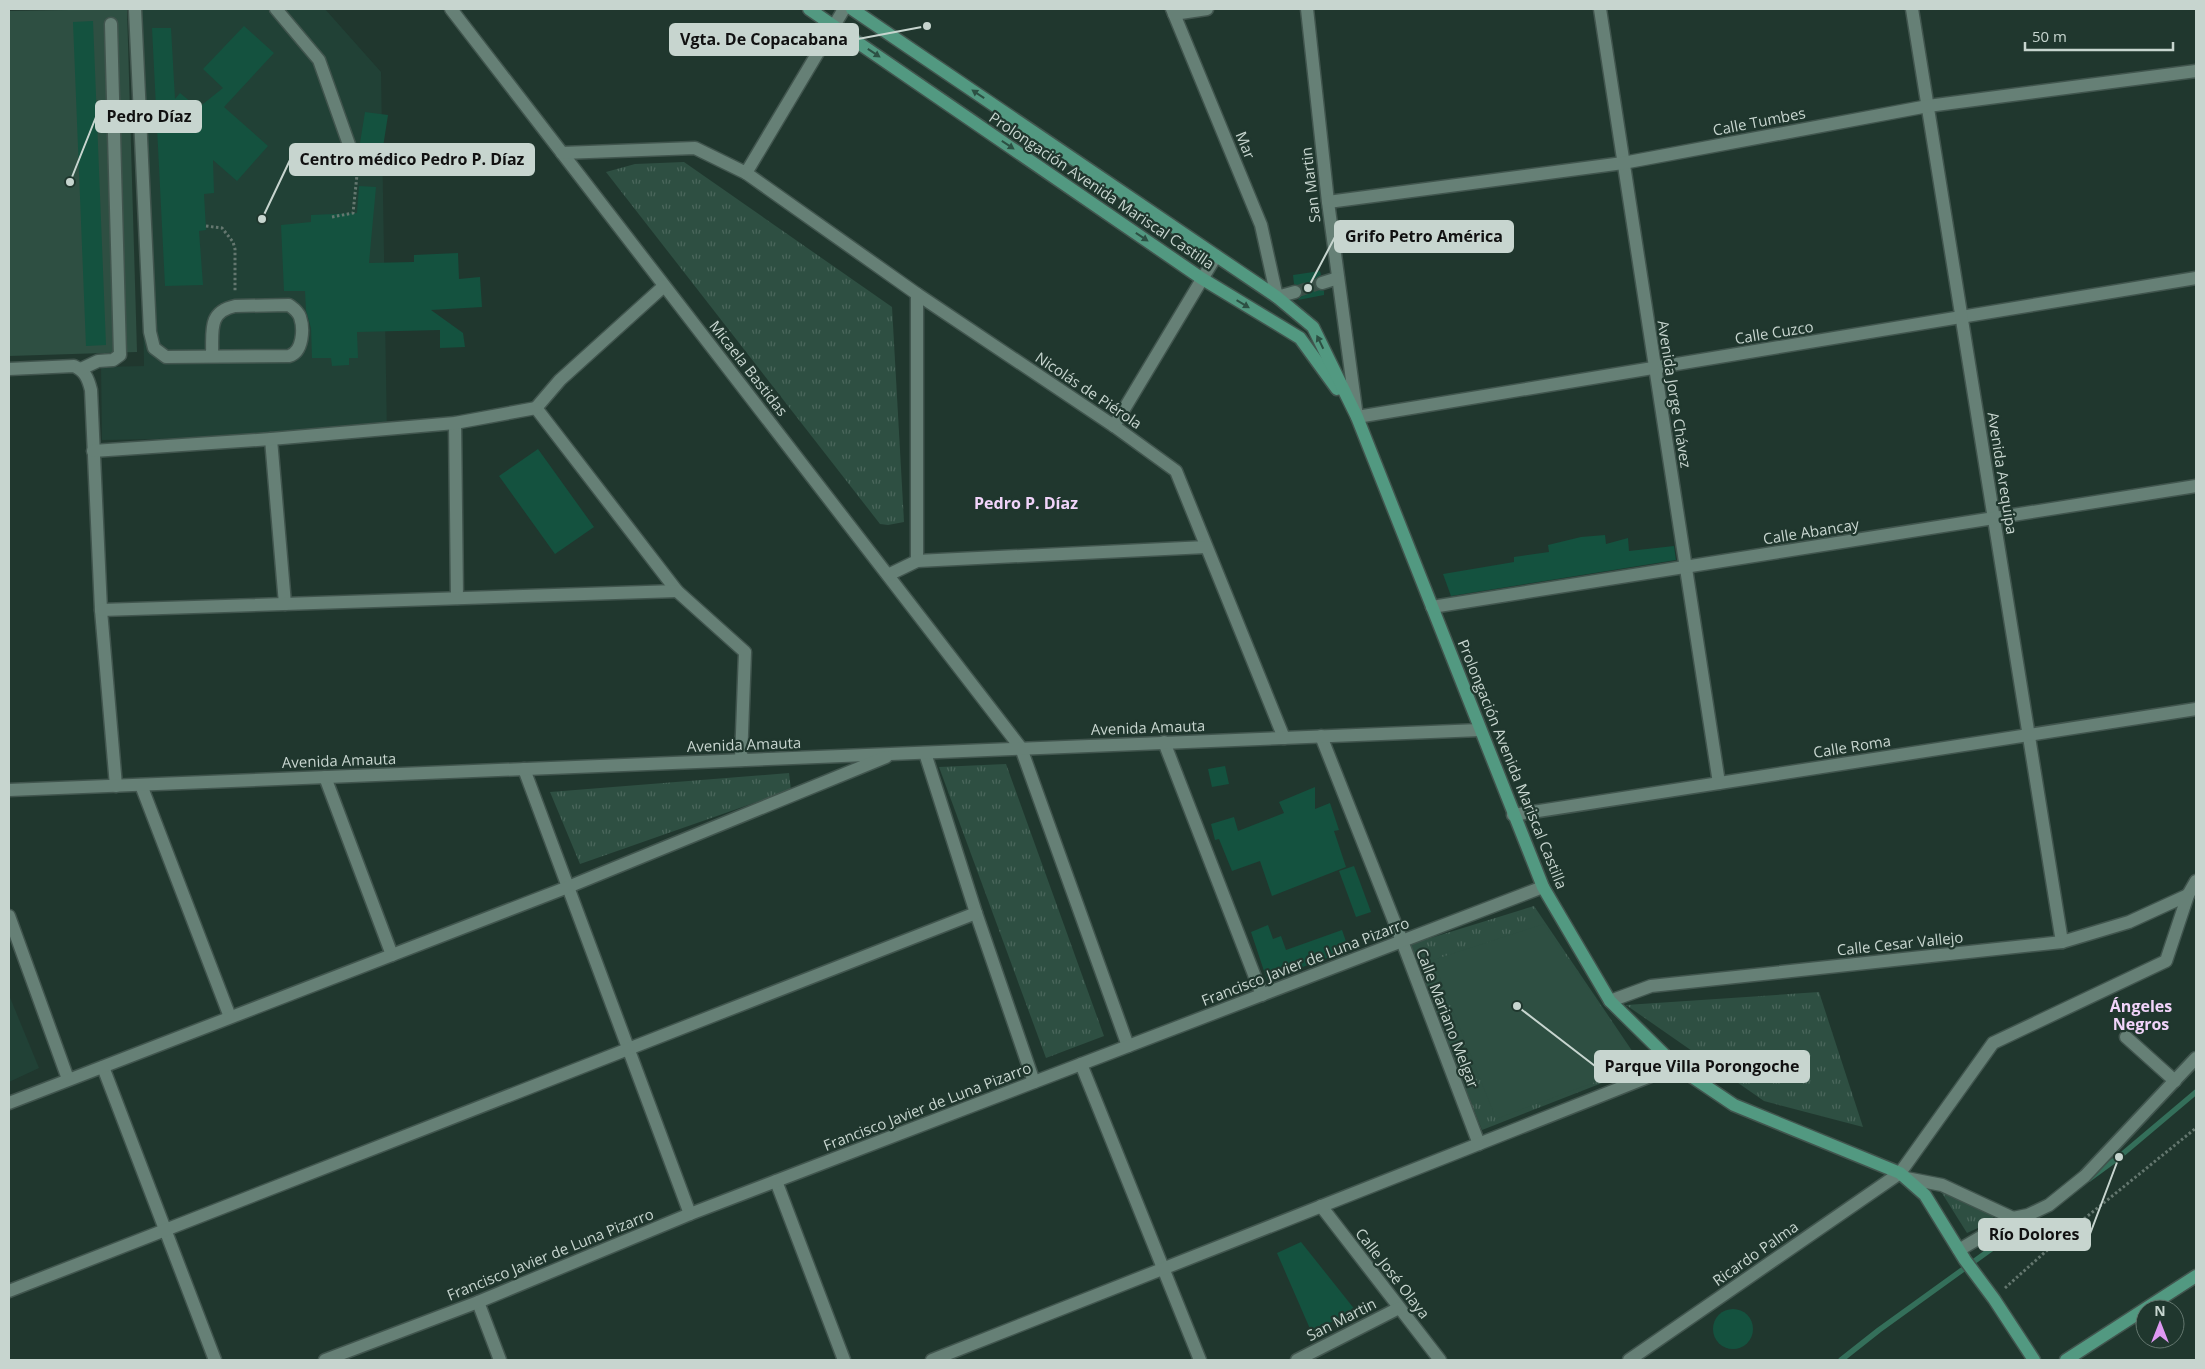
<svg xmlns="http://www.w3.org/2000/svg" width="2205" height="1369" font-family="'Open Sans',sans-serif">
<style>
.built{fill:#214136}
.grass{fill:url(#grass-tufts)}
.garden{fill:#2e4f42}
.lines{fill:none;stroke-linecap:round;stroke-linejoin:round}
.stream{stroke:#346f5a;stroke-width:5.5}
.building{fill:#14523f}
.minor-tunnel{stroke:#394f46;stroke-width:12;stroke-dasharray:12 6;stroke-linecap:butt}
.minor-casing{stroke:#41554e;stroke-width:15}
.major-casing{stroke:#41554e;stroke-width:15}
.path{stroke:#64776f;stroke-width:3;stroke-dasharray:2.5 2.5;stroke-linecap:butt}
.minor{stroke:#668076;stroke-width:12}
.major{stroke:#529981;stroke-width:12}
.oneway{fill:#2c5043}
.labels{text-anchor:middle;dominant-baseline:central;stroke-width:4.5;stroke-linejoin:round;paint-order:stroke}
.street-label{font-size:15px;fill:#c7d5cf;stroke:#20372e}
.neighbourhood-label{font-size:16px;font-weight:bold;fill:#f1d4fa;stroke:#20372e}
.leader{fill:none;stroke:#c7d5cf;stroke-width:2}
.callout-dot{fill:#c7d5cf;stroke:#20372e;stroke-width:2}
.callout{fill:#c7d5cf;stroke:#c7d5cf;stroke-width:2}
.callout-label{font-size:16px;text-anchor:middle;font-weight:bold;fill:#111}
</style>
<defs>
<pattern id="grass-tufts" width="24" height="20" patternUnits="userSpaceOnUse" patternTransform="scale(1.25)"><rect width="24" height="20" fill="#2e4f42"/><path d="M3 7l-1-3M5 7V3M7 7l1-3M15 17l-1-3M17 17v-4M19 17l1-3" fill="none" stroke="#4b675c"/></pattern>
</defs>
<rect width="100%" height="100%" fill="#20372e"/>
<g class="built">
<path d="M138,9H325L381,72L387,435L102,440L101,367L144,366Z"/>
<path d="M9,995L39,1068L9,1082Z"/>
</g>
<g class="grass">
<path d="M684,162L892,307L904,522L888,525L880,524L606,172L635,164Z"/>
<path d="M1006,764L1104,1036L1046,1058L939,767Z"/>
<path d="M789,773L791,790L580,864L550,792Z"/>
<path d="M1534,906L1643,1067L1482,1130L1408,945Z"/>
<path d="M1819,992L1863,1127L1764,1101L1626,1005Z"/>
<path d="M1940,1190L1994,1214L1993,1221L1967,1233Z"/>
</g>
<g class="garden">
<path d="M127,9L137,352L9,356V11Z"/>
<path d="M1544,924L1641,1065L1496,1119L1433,960Z"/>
</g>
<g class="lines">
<g class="stream">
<path d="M2089,1179L2119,1157L2196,1092"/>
<path d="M1841,1360L1879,1330L2037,1216"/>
</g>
</g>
<g class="building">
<path d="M93,21L106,345L86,346L73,22Z"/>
<path d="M244,26L274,53L224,107L268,146L237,181L213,160L214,193L204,194L206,230L199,231L203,285L165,286L152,28H171L175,99L180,93L198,108L223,88L203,69Z"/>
<path d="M365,112L388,115L383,147L360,143Z"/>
<path d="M359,186L376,187L369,263L414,262V255L458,253L459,279L480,277L482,307L431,310L463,333L465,347L440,348V330L357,332L358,358H349V365L332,366L331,358H312L311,328L306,310L305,291H284L281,225L311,222V215L357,213Z"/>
<path d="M1320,271L1321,275L1316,278L1314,285L1317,289L1324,291V295L1298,300L1303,294V290L1300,286L1294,284L1293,275Z"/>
<path d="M538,449L594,527L555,554L499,476Z"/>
<path d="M1605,535L1606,544L1628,538L1629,551L1674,546L1676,560L1451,596L1443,574L1514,562V557L1549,552L1548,545L1581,537Z"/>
<path d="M1225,766L1229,784L1212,787L1208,769Z"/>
<path d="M1315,787V809L1330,803L1339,830L1334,831L1346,867L1272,896L1260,861L1232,871L1219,839L1215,840L1211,824L1234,817L1238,831L1284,813L1279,802Z"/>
<path d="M1354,866L1371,912L1356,917L1339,871Z"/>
<path d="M1268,925L1273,939L1281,936L1286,950L1342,930L1349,950L1267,980L1251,932Z"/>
<path d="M1301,1242L1356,1311L1311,1331L1277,1253Z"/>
<circle cx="1733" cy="1329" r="20"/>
</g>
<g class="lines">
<path class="minor-tunnel" d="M1295,292L1322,283"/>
<g class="minor-casing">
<g id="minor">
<path d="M135,9L150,332L154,348L166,357L289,356C303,352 304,329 300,317C298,311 293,308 289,305L235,306C207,312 213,332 212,356"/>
<path d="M276,9L319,60L352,153"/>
<path d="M451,9L1021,748L1128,1046"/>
<path d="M1172,9L1261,225L1277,297L1295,292"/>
<path d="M1307,9L1328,202L1357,417L2196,278"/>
<path d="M1600,9L1719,783"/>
<path d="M1912,9L2062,942"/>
<path d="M1174,14L1207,9"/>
<path d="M562,153L695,148L746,173L844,9"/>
<path d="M746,173L917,294L1114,426L1176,471L1284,738"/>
<path d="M1328,202L1623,163L1928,106L2196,71"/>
<path d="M1322,283L1338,278"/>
<path d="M664,286L560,380L536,408L677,591L745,652L741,760"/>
<path d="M9,369L74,366C85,371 88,378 91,390L101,610L116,786"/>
<path d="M81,369L98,361L113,360L120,355L111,24"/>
<path d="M455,423L457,598"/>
<path d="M1114,426L1216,256"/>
<path d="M271,439L285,604"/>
<path d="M93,451L271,439L455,423L536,408"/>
<path d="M917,561V294"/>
<path d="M888,575L917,561L1206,547"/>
<path d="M1432,607L2196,486"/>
<path d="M101,610L677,591"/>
<path d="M1321,736L1402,941L1479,1144"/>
<path d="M1164,742L1262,995"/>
<path d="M925,753L976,913L1034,1082"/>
<path d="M524,769L690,1214"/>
<path d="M325,777L392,955"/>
<path d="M141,785L230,1017"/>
<path d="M9,790L1480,730"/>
<path d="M1513,815L2196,709"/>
<path d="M9,916L68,1079"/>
<path d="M1610,1001L1651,986L2062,942L2129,922L2188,895"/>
<path d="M2126,1037L2175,1081"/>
<path d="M1081,1064L1200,1360"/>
<path d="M103,1067L215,1360"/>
<path d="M9,1103L568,887L886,757"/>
<path d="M1906,1178L1942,1185L2013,1218"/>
<path d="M776,1181L844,1360"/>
<path d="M1321,1206L1440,1360"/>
<path d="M1959,1250L2013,1218L2028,1215L2049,1205L2085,1176L2196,1058"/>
<path d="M9,1291L976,913"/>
<path d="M478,1302L500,1360"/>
<path d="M325,1360L478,1302L690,1214L1543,887"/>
<path d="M932,1360L1676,1066"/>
<path d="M1297,1360L1399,1308"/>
<path d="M1629,1360L1900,1173L1993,1043L2166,961L2188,895L2196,881"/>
</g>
</g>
<g class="major-casing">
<g id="major">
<path d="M809,9L1201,278L1300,338L1337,389"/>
<path d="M852,9L1277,297L1313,327L1357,417L1543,887L1610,1001L1676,1066L1734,1105L1900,1173L1925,1195L1965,1260L1994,1299L2034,1360"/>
<path d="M2066,1360L2196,1276"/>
</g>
</g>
<g class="path">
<path d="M332,217L353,213L357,175L355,168"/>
<path d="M206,226L222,228L233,242L235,249V292"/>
<path d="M2005,1288L2063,1236L2196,1128"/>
</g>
<use href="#minor" class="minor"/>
<use href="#major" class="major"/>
</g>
<defs><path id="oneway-solid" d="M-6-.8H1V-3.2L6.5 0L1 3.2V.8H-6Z" transform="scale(1.25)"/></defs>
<g class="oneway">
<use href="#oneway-solid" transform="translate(874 53) rotate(34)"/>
<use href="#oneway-solid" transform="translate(978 94) rotate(-146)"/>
<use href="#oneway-solid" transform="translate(1008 145) rotate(34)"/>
<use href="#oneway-solid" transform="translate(1142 237) rotate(34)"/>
<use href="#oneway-solid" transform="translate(1243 304) rotate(31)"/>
<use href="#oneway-solid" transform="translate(1320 342) rotate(-116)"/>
</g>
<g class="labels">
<g class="street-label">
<text transform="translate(1759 121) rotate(-11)">Calle Tumbes</text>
<text transform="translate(1246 145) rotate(68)">Mar</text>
<text transform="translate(1310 185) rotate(-97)">San Martin</text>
<text transform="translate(1102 190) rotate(34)">Prolongación Avenida Mariscal Castilla</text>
<text transform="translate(1774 332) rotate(-9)">Calle Cuzco</text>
<text transform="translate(749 368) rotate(52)">Micaela Bastidas</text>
<text transform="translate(1089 390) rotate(34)">Nicolás de Piérola</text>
<text transform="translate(1675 394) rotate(81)">Avenida Jorge Chávez</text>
<text transform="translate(2003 473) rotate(81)">Avenida Arequipa</text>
<text transform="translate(1811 531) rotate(-9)">Calle Abancay</text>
<text transform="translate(1148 727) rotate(-2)">Avenida Amauta</text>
<text transform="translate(744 744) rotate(-2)">Avenida Amauta</text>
<text transform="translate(1852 746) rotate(-9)">Calle Roma</text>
<text transform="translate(339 760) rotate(-2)">Avenida Amauta</text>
<text transform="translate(1513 764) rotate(68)">Prolongación Avenida Mariscal Castilla</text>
<text transform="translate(1900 943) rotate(-6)">Calle Cesar Vallejo</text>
<text transform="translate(1305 961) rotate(-21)">Francisco Javier de Luna Pizarro</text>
<text transform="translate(1448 1018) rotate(69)">Calle Mariano Melgar</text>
<text transform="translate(927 1106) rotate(-21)">Francisco Javier de Luna Pizarro</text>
<text transform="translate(1755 1253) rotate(-35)">Ricardo Palma</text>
<text transform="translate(550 1254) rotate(-22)">Francisco Javier de Luna Pizarro</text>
<text transform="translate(1393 1273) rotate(52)">Calle José Olaya</text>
<text transform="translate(1341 1319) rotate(-27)">San Martin</text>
</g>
<g class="neighbourhood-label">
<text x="1026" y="503">Pedro P. Díaz</text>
<text x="2141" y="1006">Ángeles<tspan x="2141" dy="18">Negros</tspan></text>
</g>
</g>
<path class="leader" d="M927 26L858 39M70 182L96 117M262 219L290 160M1308 288L1335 237M1517 1006L1595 1066M2119 1157L2090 1234"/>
<g class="callout-dot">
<circle cx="927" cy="26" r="5"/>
<circle cx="70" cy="182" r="5"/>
<circle cx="262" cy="219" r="5"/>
<circle cx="1308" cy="288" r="5"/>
<circle cx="1517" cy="1006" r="5"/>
<circle cx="2119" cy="1157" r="5"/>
</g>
<g class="callout">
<rect x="670" y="24" width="188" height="31" rx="5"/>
<rect x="96" y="101" width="105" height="31" rx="5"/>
<rect x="290" y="144" width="244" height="31" rx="5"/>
<rect x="1335" y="221" width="178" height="31" rx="5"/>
<rect x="1595" y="1051" width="214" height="31" rx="5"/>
<rect x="1979" y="1219" width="111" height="31" rx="5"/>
</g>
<g class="callout-label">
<text x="764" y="45">Vgta. De Copacabana</text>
<text x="149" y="122">Pedro Díaz</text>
<text x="412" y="165">Centro médico Pedro P. Díaz</text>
<text x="1424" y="242">Grifo Petro América</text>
<text x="1702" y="1072">Parque Villa Porongoche</text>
<text x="2034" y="1240">Río Dolores</text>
</g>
<rect width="2205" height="1369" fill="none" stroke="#c7d5cf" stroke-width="20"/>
<g transform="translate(2160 1324)"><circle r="24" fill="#20372e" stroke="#63766e"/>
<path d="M0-4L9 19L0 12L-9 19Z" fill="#de98f2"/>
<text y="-8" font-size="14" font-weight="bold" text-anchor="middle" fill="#c7d5cf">N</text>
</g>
<path d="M2025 42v8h148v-8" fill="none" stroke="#c7d5cf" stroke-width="2.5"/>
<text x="2032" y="42" font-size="15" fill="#c7d5cf" stroke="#20372e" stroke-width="4" paint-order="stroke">50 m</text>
</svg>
